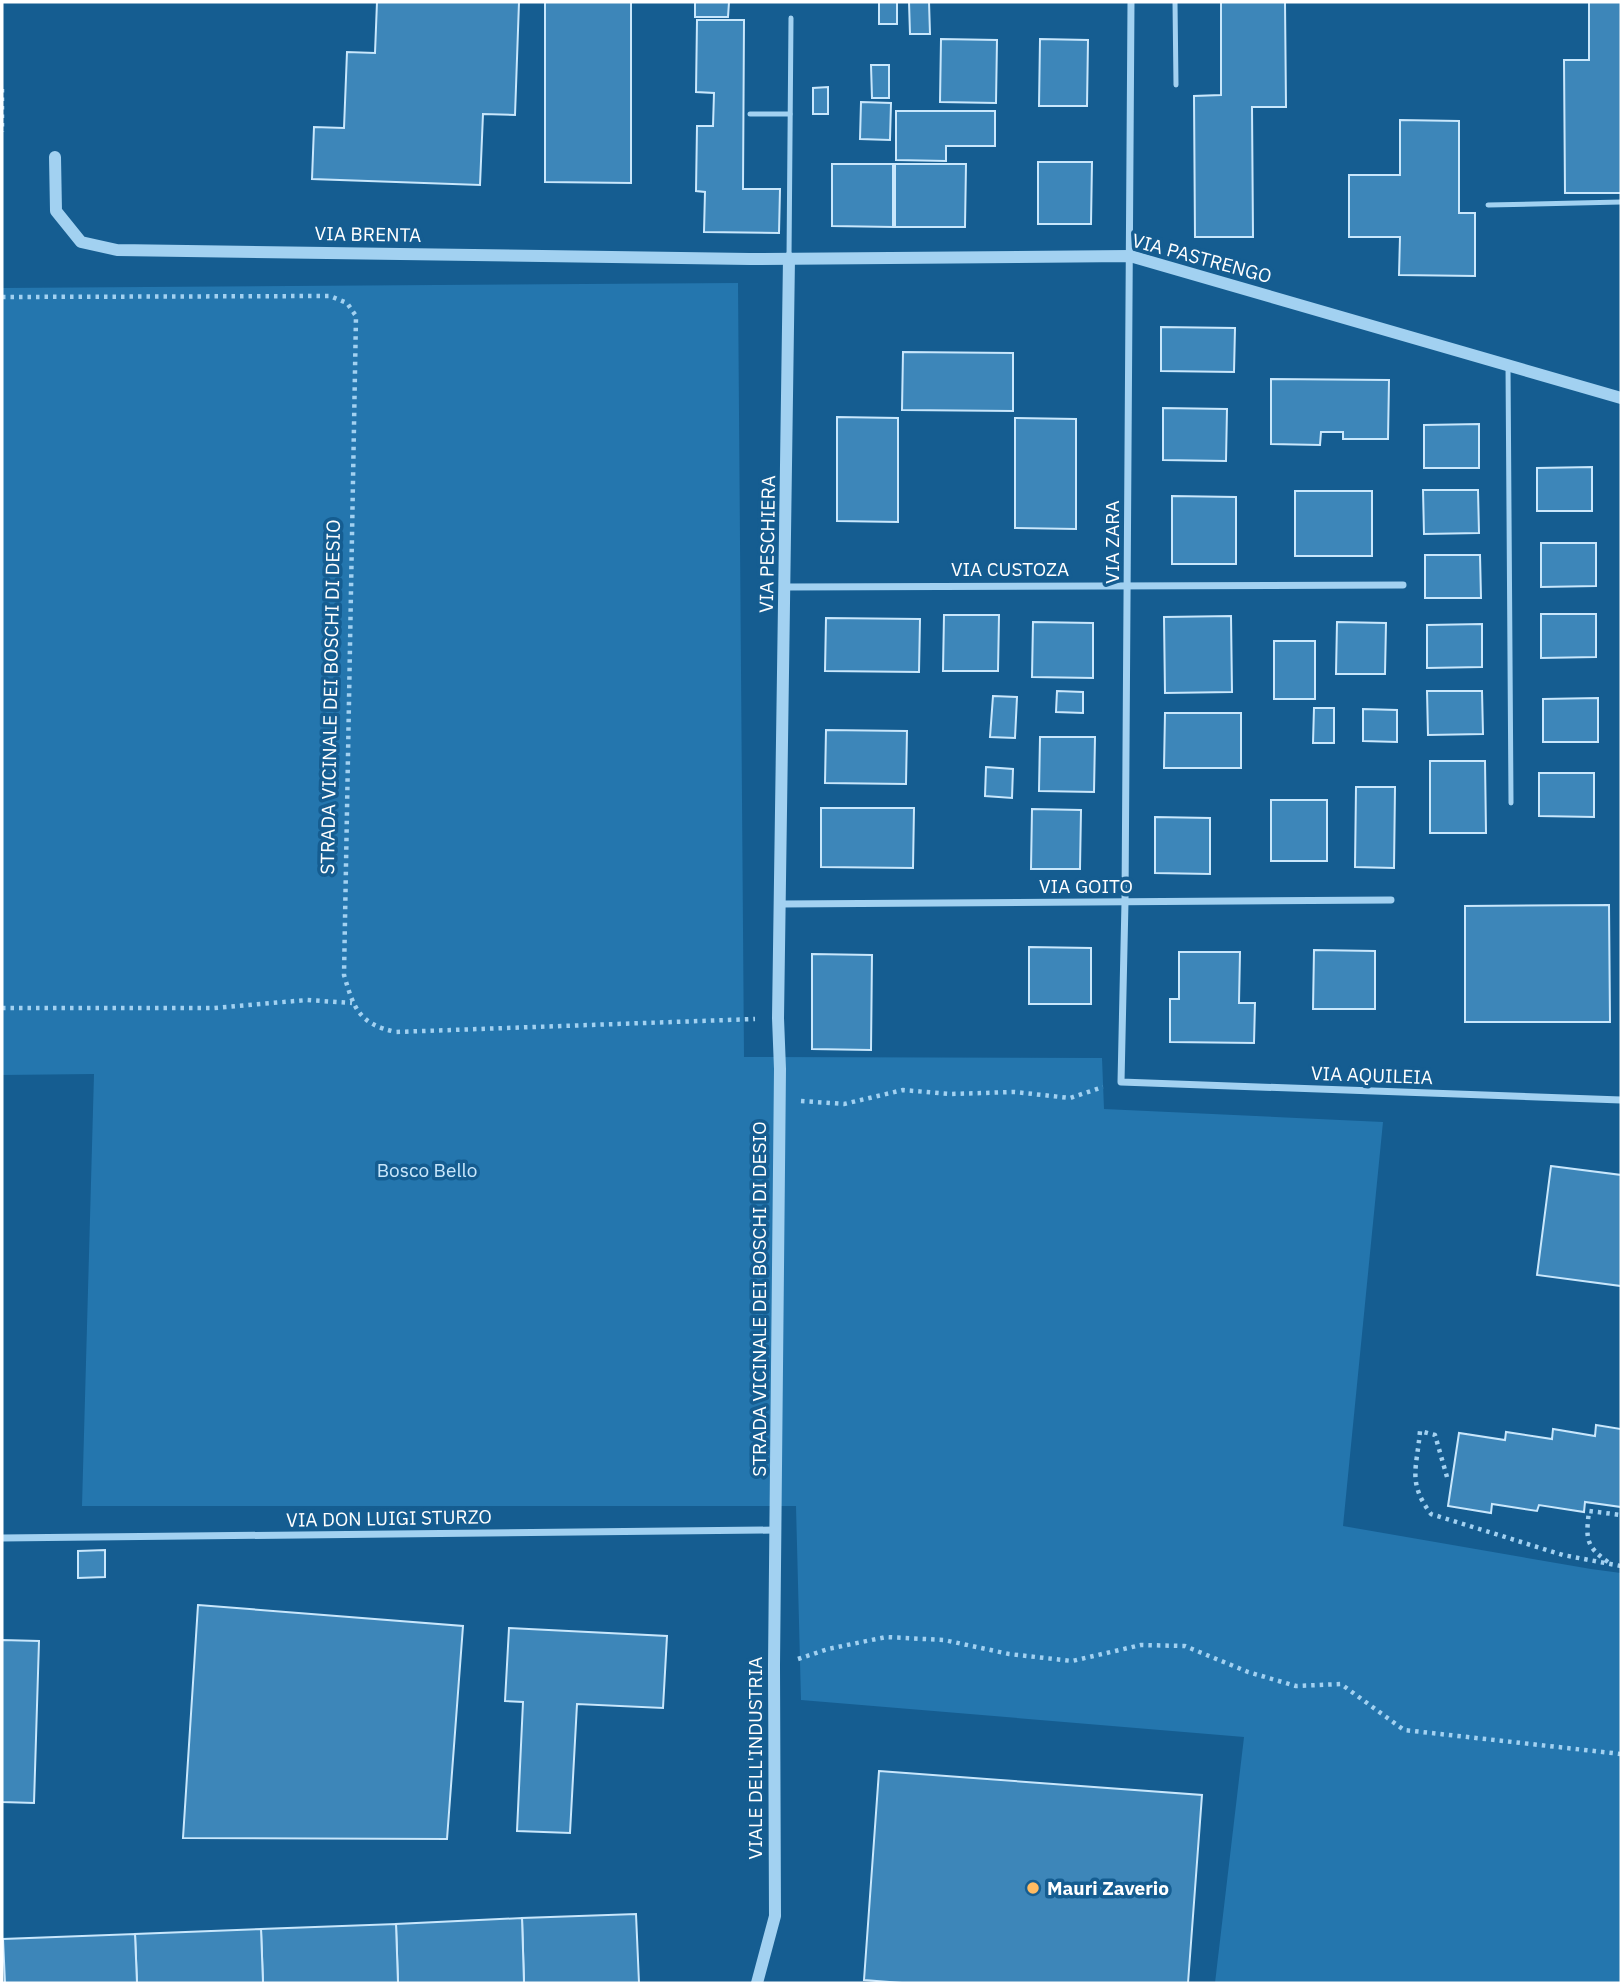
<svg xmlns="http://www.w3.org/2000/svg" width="1623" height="1985" font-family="'IBM Plex Sans',sans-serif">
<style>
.green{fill:#2476ae}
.building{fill:#3d86b9;stroke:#c9e7fc;stroke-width:2}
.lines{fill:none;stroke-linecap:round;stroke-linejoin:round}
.path{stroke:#a2d1f1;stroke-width:4.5;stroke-dasharray:3.5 5;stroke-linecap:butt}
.service{stroke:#a2d1f1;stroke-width:5}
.minor{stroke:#a2d1f1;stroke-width:7}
.tertiary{stroke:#a2d1f1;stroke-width:12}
.poi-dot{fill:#ffbb62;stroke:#155d91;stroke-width:2.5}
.labels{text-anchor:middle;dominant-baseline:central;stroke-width:7;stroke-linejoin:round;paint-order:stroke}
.street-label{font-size:19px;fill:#fff;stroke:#155d91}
.park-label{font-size:19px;fill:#c9e7fc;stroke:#155d91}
.poi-label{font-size:19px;font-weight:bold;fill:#fff;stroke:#155d91;text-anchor:start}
</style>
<rect width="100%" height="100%" fill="#155d91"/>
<path class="green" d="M738,283L744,1057L1102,1058L1104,1109L1383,1122L1343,1526L1591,1569L1621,1573V1983H1215L1244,1737L801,1700L796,1506H82L94,1074L2,1075V288Z"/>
<g class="building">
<path d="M377,2H519L515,115L483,114L480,185L312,179L314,127L344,128L347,52L375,53Z"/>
<path d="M545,2H631V183L545,182Z"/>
<path d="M695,2H729L728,17H695Z"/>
<rect x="879" y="2" width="18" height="22"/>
<path d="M909,2H929L930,34H910Z"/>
<path d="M1221,2H1285L1286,107H1252L1253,237H1195L1194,96L1221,95Z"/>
<path d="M1589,2H1621V193H1565L1564,60H1589Z"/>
<path d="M697,20H744L743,189H780L779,233L704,232L705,192L696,191L697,126H713L714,93L696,92Z"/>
<path d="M941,39L997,40L996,103L940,102Z"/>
<path d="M1040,39L1088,40L1087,106H1039Z"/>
<path d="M871,65H889V98H872Z"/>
<path d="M828,87V114H813V88Z"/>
<path d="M861,102L891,103L890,140L860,139Z"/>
<path d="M896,111H995V146H946V161L896,160Z"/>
<path d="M1400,120L1459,121V213H1475V276L1399,275L1400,237H1349V175H1400Z"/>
<path d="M1038,162H1092L1091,224H1038Z"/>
<path d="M832,164H893V227L832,226Z"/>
<path d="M895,164H966L965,227H895Z"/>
<path d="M1161,327L1235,328L1234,372L1161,371Z"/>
<path d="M903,352L1013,353V411L902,410Z"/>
<path d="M1271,379L1389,380L1388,439H1343V432H1321L1320,445L1271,444Z"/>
<path d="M1163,408L1227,409L1226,461L1163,460Z"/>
<path d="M837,417L898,418V522L837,521Z"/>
<path d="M1015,418L1076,419V529L1015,528Z"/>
<path d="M1479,424V468H1424V425Z"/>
<path d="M1592,467V511H1537V468Z"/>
<path d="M1423,490H1478L1479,533L1424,534Z"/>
<rect x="1295" y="491" width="77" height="65"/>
<path d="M1172,496L1236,497V564H1172Z"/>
<path d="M1541,543H1596V586L1541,587Z"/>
<path d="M1425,555H1480L1481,598H1425Z"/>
<path d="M1541,614H1596V657L1541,658Z"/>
<path d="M944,615H999L998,671H943Z"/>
<path d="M1231,616L1232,692L1165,693L1164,617Z"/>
<path d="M826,618L920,619L919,672L825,671Z"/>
<path d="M1033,622L1093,623V678L1032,677Z"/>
<path d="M1337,622L1386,623L1385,674H1336Z"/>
<path d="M1482,624V667L1427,668V625Z"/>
<rect x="1274" y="641" width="41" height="58"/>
<path d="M1057,691L1083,692V713L1056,712Z"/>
<path d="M1427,691H1482L1483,734L1428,735Z"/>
<path d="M993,696L1017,697L1015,738L990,737Z"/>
<path d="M1598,698V742H1543V699Z"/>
<path d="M1314,708H1334V743H1313Z"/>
<path d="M1363,709L1397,710V742L1363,741Z"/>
<path d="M1165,713H1241V768H1164Z"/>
<path d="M826,730L907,731L906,784L825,783Z"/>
<path d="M1040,737H1095L1094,792L1039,791Z"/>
<path d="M1430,761H1485L1486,833H1430Z"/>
<path d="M986,767L1013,769L1012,798L985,796Z"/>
<path d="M1539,773H1594V817L1539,816Z"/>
<path d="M1356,787H1395L1394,868L1355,867Z"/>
<rect x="1271" y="800" width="56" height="61"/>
<path d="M821,808H914L913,868L821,867Z"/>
<path d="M1032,809L1081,810L1080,869H1031Z"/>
<path d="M1155,817L1210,818V874L1155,873Z"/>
<path d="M1609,905L1610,1022H1465V906Z"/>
<path d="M1029,947L1091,948V1004H1029Z"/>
<path d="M1314,950L1375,951V1009H1313Z"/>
<path d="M1179,952H1240L1239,1003H1255L1254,1043L1170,1042V999H1179Z"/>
<path d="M812,954L872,955L871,1050L812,1049Z"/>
<path d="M1551,1166L1621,1175V1286L1537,1275Z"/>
<path d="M1596,1425L1621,1429V1507L1585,1502L1584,1512L1539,1505L1537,1511L1492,1504L1491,1513L1448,1506L1459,1433L1505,1440L1506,1432L1552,1439L1553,1429L1595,1436Z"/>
<path d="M105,1550V1577L78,1578V1551Z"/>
<path d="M198,1605L463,1626L447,1839L183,1838Z"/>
<path d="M509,1628L667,1636L663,1708L577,1704L570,1833L517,1831L523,1702L505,1701Z"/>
<path d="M2,1640L39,1641L34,1803L2,1802Z"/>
<path d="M879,1771L1202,1795L1188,1983H902L864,1980Z"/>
<path d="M636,1914L639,1983H524L522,1918Z"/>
<path d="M522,1918L524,1983H398L396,1924Z"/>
<path d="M396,1924L398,1983H263L261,1929Z"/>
<path d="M261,1929L263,1983H137L135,1934Z"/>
<path d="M135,1934L137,1983H5L3,1939Z"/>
</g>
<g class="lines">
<g class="path">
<path d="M2,89V132"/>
<path d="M2,297L330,296L347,303L356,316L344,975C354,1009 359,1024 396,1032L755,1019"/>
<path d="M2,1008H214L307,1000L352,1003"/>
<path d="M801,1101L844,1104L903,1090L949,1094L1015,1092L1070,1098L1103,1087"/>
<path d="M1447,1477L1435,1435L1420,1431C1417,1468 1407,1482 1431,1514L1563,1555L1621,1566"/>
<path d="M1608,1562C1585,1546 1586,1538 1589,1511L1621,1515"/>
<path d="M798,1659L828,1649L886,1637L944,1640L1009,1654L1072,1661L1141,1645L1185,1646L1248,1672L1296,1686L1341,1684L1404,1730L1621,1754"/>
</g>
<g class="service">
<path d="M1175,2L1176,85"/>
<path d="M750,114H790"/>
<path d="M1488,205L1621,202"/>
<path d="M789,258L791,18"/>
<path d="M1508,365L1511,803"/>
</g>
<g class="minor">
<path d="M1131,2L1125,902L1121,1082L1621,1100"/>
<path d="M786,587L1403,585"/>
<path d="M782,904L1391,900"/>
<path d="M2,1538L776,1530"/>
</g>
<g class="tertiary">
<path d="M55,157L56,211L81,242L117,250L750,259L1130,256L1621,398"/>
<path d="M757,1983L775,1916L774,1666L780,1069L778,1018L789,258"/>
</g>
</g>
<circle class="poi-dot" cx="1033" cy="1888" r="7"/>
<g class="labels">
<g class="street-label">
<text transform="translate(368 234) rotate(1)">VIA BRENTA</text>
<text transform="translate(1202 258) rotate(15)">VIA PASTRENGO</text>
<text transform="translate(1112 542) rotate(-90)">VIA ZARA</text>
<text transform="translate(767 544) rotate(-89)">VIA PESCHIERA</text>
<text x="1010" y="569">VIA CUSTOZA</text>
<text transform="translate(330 697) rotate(-89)">STRADA VICINALE DEI BOSCHI DI DESIO</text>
<text x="1086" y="886">VIA GOITO</text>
<text transform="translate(1372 1075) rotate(2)">VIA AQUILEIA</text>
<text transform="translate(759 1299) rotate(-90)">STRADA VICINALE DEI BOSCHI DI DESIO</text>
<text transform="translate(389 1518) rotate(-1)">VIA DON LUIGI STURZO</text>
<text transform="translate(755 1758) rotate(-90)">VIALE DELL'INDUSTRIA</text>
</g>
<g class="park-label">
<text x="427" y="1170">Bosco Bello</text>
</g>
<g class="poi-label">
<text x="1047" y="1888">Mauri Zaverio</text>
</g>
</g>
<rect width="1623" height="1985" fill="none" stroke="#ffffff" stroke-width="7"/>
</svg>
